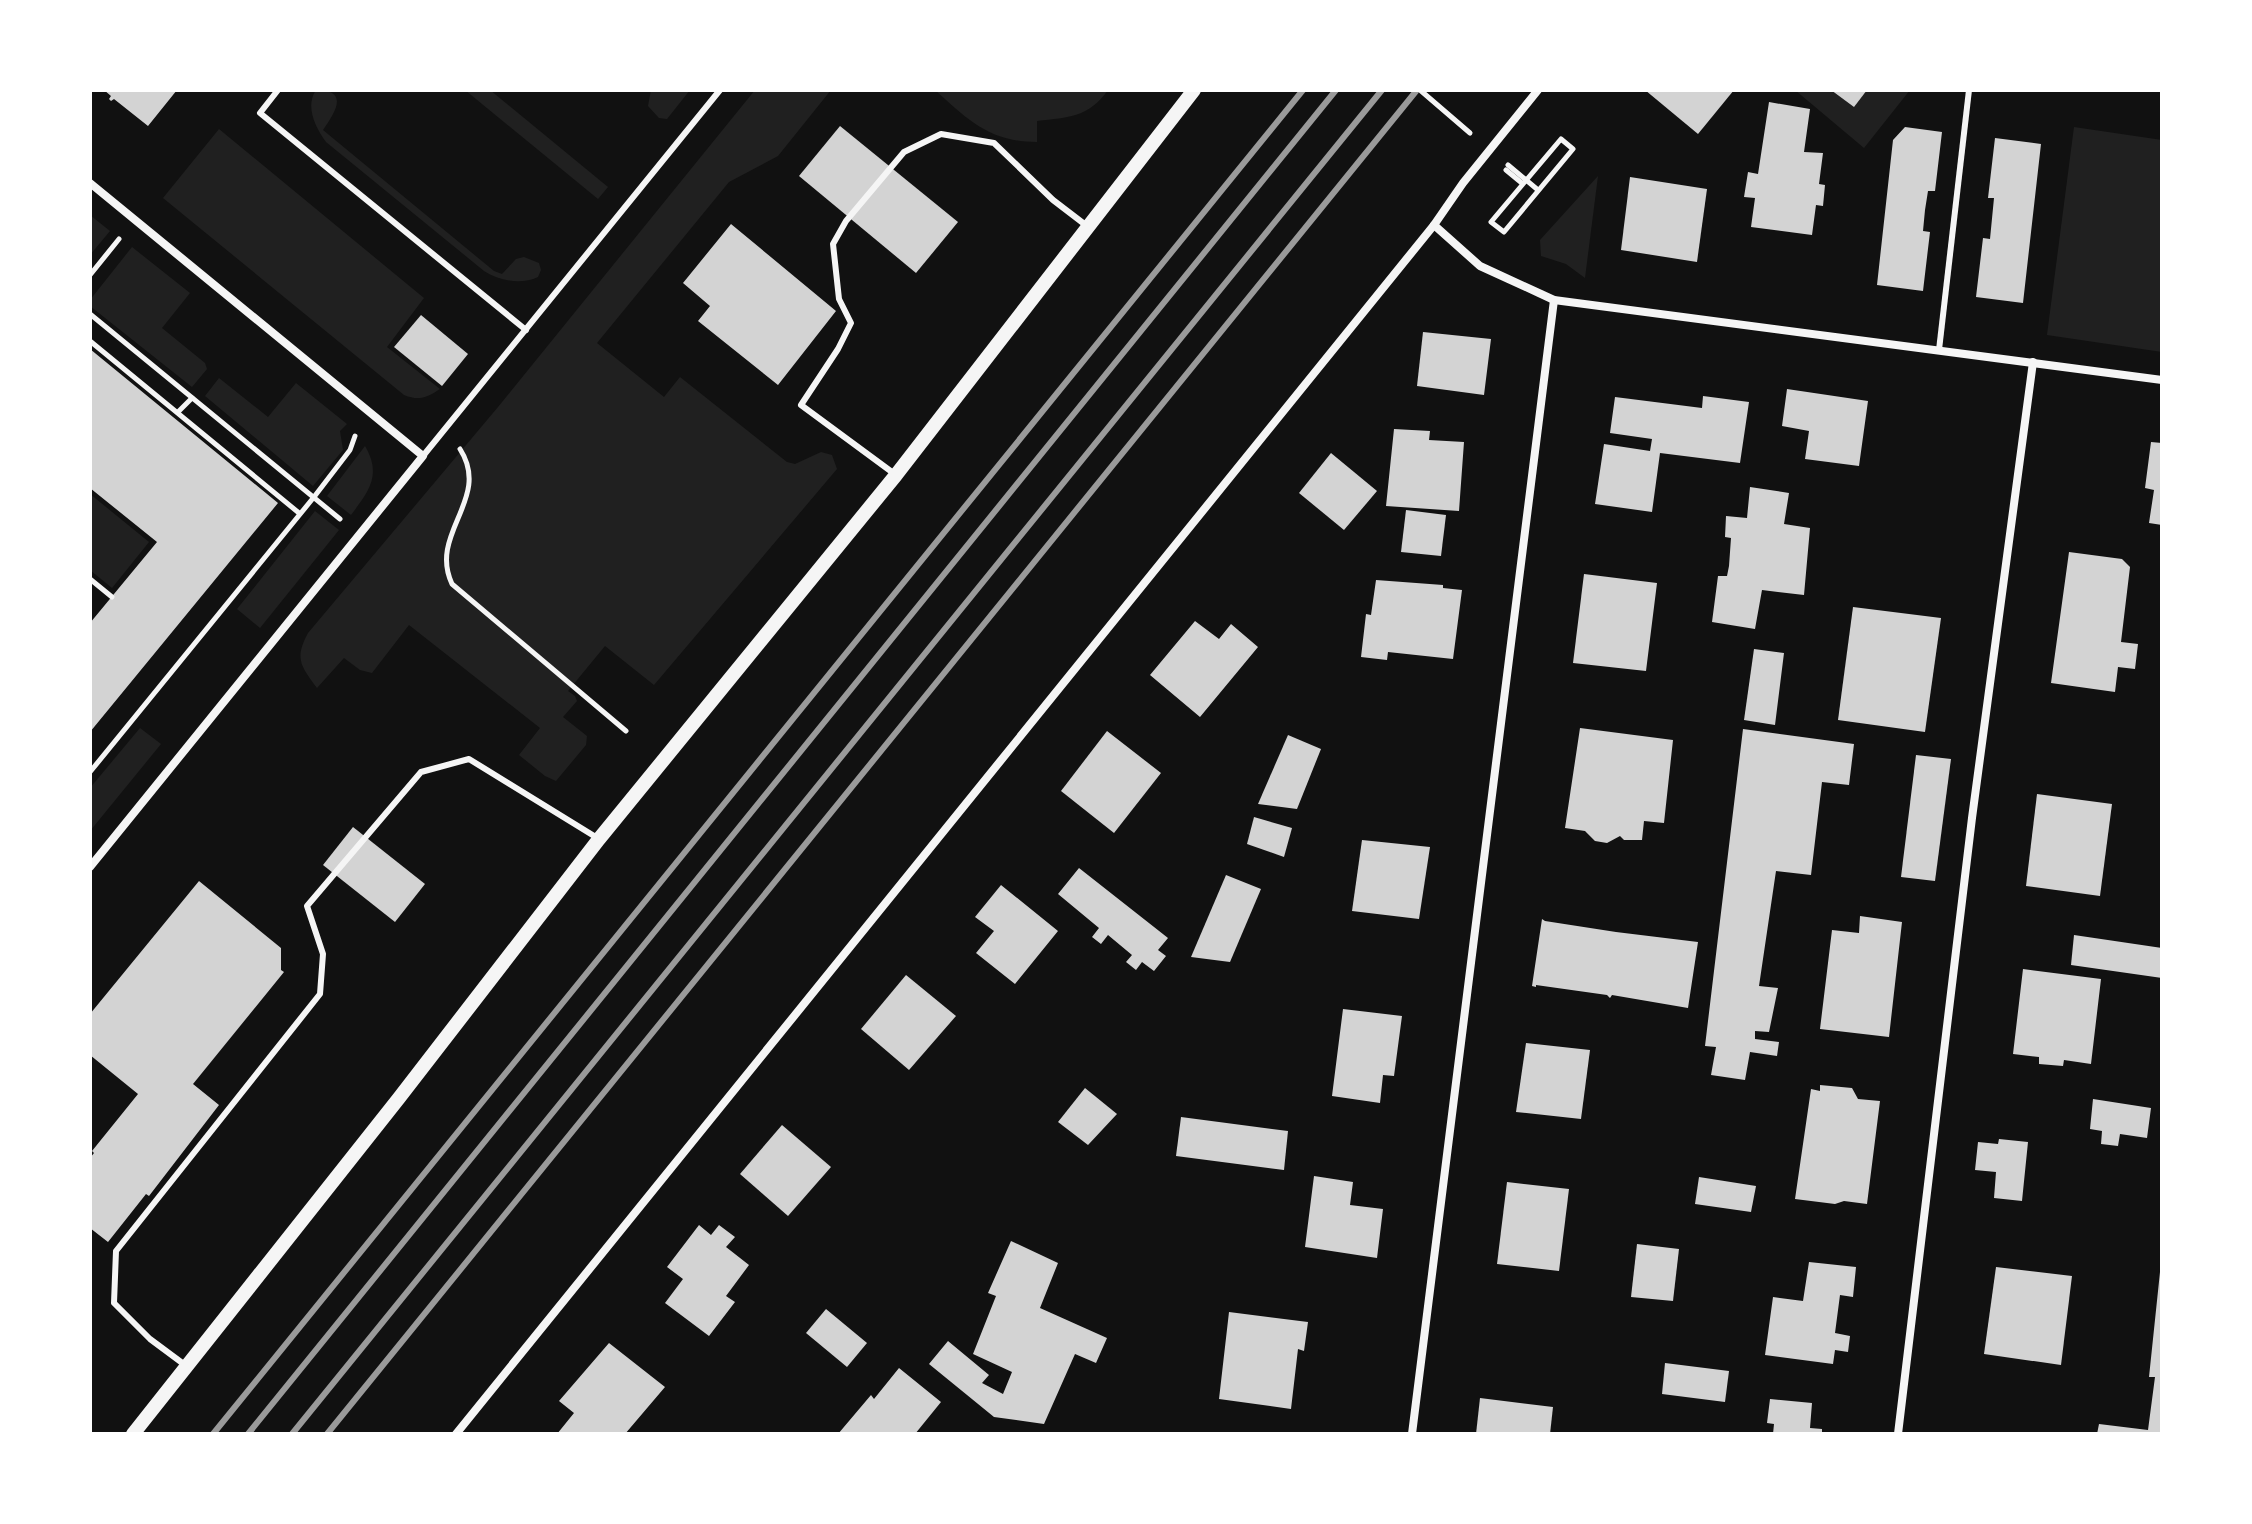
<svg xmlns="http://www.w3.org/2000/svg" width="2252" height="1524" font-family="Georgia,serif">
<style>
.green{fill:#202020}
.building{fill:#d3d3d3}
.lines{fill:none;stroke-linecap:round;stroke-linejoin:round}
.path{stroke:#f5f5f5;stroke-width:5}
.service{stroke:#f5f5f5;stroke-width:6}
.minor{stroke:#f5f5f5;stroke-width:8}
.tertiary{stroke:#f5f5f5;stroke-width:14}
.rail{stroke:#9a9a9a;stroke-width:6}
</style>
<rect width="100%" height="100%" fill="#111"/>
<g class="green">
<path d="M316,90C351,90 334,114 323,130L494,271L502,274L516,259L524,257L539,263L541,270L538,277C521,285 500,281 484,271L326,142C315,127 305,106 316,90Z"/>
<path d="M465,90H490L608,187L598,199Z"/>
<path d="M651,90H690L667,119L659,118L648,106Z"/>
<path d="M755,90H831L778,156L729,182L597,343L664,397L680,377L787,462L795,464L821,452L832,455L837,469L654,685L605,646L568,691L575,696L577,701L563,717L587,736L586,745L556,781L545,776L519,755L540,728L409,625L372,673L360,670L344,658L317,688C301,666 294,659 308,633L498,407Z"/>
<path d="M935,90H1108C1088,118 1069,117 1037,121V142C990,142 968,120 935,90Z"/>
<path d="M1795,90H1910L1864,148Z"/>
<path d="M2074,127L2162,140V352L2047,335Z"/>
<path d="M219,129L424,298L387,347L440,389C426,398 419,401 404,395L163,198Z"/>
<path d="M1598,176L1585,278L1566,264L1541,256L1540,240Z"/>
<path d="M90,215L110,231L90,255Z"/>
<path d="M132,247L190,293L162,328L205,363L207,369L192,387L90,306V300Z"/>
<path d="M219,378L268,417L296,383L347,424L340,431L343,450L313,486L205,396Z"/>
<path d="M365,446C382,475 369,491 351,515L327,496Z"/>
<path d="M90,494L149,542L112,588L90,570Z"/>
<path d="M315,511L339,530L260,628L237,609Z"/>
<path d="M140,728L161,744L90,831V788Z"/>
</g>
<g class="building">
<path d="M104,90H177L148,126L114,99L111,101L109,99L111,96Z"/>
<path d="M1645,90H1734L1698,134Z"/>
<path d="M1831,90H1867L1854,107Z"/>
<path d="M1769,102L1810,109L1804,152L1823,153L1819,184L1825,185L1823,206L1816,205L1812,235L1751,227L1755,198L1744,197L1748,172L1758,174Z"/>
<path d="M840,126L958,222L916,273L799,176Z"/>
<path d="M1905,127L1942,132L1935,191H1928L1925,210L1923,231L1930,232L1923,291L1877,285L1893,140Z"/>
<path d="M1995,138L2041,144L2023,303L1976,297L1983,238L1990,239L1994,198H1988Z"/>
<path d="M1630,177L1707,189L1697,262L1621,250Z"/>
<path d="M731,224L836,311L778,385L698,321L710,306L683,283Z"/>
<path d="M421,315L468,354L442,386L394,347Z"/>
<path d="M1423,332L1491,339L1484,395L1417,386Z"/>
<path d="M90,349L278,503L90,732V623L157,542L90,488Z"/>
<path d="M1787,389L1868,401L1859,466L1805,459L1809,431L1782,426Z"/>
<path d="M1703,396L1749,402L1740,463L1660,453L1652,512L1595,504L1604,444L1650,451L1652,439L1610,433L1615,397L1702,408Z"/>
<path d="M1394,429L1430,431L1429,440L1464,442L1459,511L1386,506Z"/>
<path d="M2151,442L2162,443V525L2149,523L2154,490L2145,488Z"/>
<path d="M1331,453L1377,491L1344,530L1299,493Z"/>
<path d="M1750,487L1789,493L1784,524L1810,528L1804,595L1762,590L1755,629L1712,622L1718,576H1727L1729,566L1731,538L1725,537L1726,516L1747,518Z"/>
<path d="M1406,510L1446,515L1441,556L1401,552Z"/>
<path d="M2069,552L2122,559L2130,567L2121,642L2138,644L2135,669L2118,667L2115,692L2051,683Z"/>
<path d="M1584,574L1657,583L1646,671L1573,663Z"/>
<path d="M1376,580L1443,585V588L1462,590L1453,659L1388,652L1387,660L1361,657L1366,614L1371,615Z"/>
<path d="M1853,607L1941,618L1925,732L1838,720Z"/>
<path d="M1195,621L1219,639L1231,624L1258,647L1200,717L1150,675Z"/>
<path d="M1754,649L1784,653L1775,725L1744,720Z"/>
<path d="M1580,728L1673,740L1664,823L1644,821L1642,840H1624L1620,836L1607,843L1595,841L1585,831L1565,828Z"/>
<path d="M1743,729L1854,744L1849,785L1822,782L1811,875L1776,871L1759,986L1778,988L1769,1032L1755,1031V1039L1779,1042L1777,1056L1750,1052L1745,1080L1711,1075L1716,1047L1705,1046Z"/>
<path d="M1107,731L1161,773L1114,833L1061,791Z"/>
<path d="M1288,735L1321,749L1297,809L1258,804Z"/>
<path d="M1916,755L1951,759L1935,881L1901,877Z"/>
<path d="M2037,794L2112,804L2100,896L2026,886Z"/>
<path d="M1254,817L1292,828L1284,857L1247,844Z"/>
<path d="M353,827L425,884L395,922L323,865Z"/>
<path d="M1362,840L1430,847L1419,919L1352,911Z"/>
<path d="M1079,868L1168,938L1158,950L1166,956L1154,971L1142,962L1136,970L1126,962L1132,955L1108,935L1101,944L1092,937L1099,928L1058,894Z"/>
<path d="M1226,875L1261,889L1230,962L1191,957Z"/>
<path d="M199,881L281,948V970L284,972L193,1084L219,1105L149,1196L146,1194L108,1242L90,1228V1158L94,1153L92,1151L138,1094L90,1055V1014Z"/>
<path d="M1001,885L1058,931L1015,984L976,953L994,931L975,917Z"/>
<path d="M1860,916L1902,922L1889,1037L1820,1029L1832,930L1859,933Z"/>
<path d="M1542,919L1545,921L1616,932L1698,942L1688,1008L1612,995L1610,998L1607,995L1536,985V987L1532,986Z"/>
<path d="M2074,935L2162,948V978L2071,965Z"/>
<path d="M2023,969L2101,979L2091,1064L2064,1060L2063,1066L2039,1064V1057L2013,1054Z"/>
<path d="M906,975L956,1016L909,1070L861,1029Z"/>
<path d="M1343,1009L1402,1016L1394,1076L1383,1075L1380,1103L1332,1096Z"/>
<path d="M1526,1043L1590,1050L1581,1119L1516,1112Z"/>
<path d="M1820,1085L1852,1088L1858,1099L1880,1101L1867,1204L1844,1201L1835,1204L1795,1199L1811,1089L1820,1091Z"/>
<path d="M1085,1088L1117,1114L1088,1145L1058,1122Z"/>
<path d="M2093,1099L2151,1108L2147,1138L2120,1134L2118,1146L2101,1144L2102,1131L2090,1129Z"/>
<path d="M1181,1117L1288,1131L1284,1170L1176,1156Z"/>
<path d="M782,1125L831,1167L788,1216L740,1174Z"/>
<path d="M1999,1139L2028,1142L2022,1201L1994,1198L1996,1172L1975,1170L1978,1142L1998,1144Z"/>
<path d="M1314,1176L1353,1182L1350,1205L1383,1209L1377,1258L1305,1247Z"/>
<path d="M1699,1177L1756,1186L1751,1212L1695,1204Z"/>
<path d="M1507,1182L1569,1189L1559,1271L1497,1264Z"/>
<path d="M699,1225L711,1235L719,1225L735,1237L726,1247L749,1265L726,1296L735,1302L709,1336L665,1303L683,1279L667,1267Z"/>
<path d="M1011,1241L1058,1263L1040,1308L1107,1338L1096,1363L1075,1354L1044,1424L994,1417L929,1364L948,1341L989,1375L982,1383L1003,1394L1012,1372L973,1354L996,1296L988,1293Z"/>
<path d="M1637,1244L1679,1249L1673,1301L1631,1297Z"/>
<path d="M1809,1262L1856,1267L1853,1297L1840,1295L1835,1333L1850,1336L1848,1352L1835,1350L1833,1364L1765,1355L1773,1297L1803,1301Z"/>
<path d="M1996,1267L2072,1276L2061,1365L1984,1354Z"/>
<path d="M2160,1272H2162V1434H2097L2099,1424L2148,1430L2155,1377H2149Z"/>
<path d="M826,1309L867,1343L847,1367L806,1333Z"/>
<path d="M1229,1312L1308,1322L1304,1351L1298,1349L1291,1409L1219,1399Z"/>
<path d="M609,1343L665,1387L625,1434H557L574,1413L559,1401Z"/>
<path d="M1665,1363L1729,1371L1725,1402L1662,1394Z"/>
<path d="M899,1368L941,1402L915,1434H838L871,1395L874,1399Z"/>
<path d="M1480,1398L1553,1407L1550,1434H1476Z"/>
<path d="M1770,1399L1812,1403L1810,1428L1822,1429V1434H1773L1774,1424L1767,1423Z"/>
</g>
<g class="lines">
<g class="path">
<path d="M1420,90L1470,133"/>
<path d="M1508,165L1538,190"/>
<path d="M1506,170L1523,184L1491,222L1504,232L1573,149L1561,139L1523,184"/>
<path d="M90,275L119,239"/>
<path d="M90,314L340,519"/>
<path d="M90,341L299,513"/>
<path d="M178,412L192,398"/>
<path d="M460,449C492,499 428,533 452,584L626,731"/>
<path d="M90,579L112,597"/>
<path d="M90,772L314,497L350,450L355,436"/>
</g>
<g class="service">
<path d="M278,90L260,113L526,330"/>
<path d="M1939,350L1969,90"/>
<path d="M423,456L720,90"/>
<path d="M896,475L801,405L838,349L851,323L839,299L833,244L846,221L904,152L941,134L994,143L1053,200L1087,226"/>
<path d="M185,1365L150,1339L114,1303L116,1251L320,994L323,954L307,906L421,772L469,759L599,839"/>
</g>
<g class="minor">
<path d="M90,183L423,456L90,867"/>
<path d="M1434,225L1480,266L1554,300L2162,380"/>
<path d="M456,1434L1434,225L1463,183L1538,90"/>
<path d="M1412,1434L1554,300"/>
<path d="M1898,1434L1972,818L2033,362"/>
</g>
<path class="tertiary" d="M133,1434L399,1098L599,839L896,475L1194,90"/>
<g class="rail">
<path d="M213,1434L1303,90"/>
<path d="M248,1434L1336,90"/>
<path d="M292,1434L1382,90"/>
<path d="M327,1434L1417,90"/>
</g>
</g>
<rect width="2252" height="1524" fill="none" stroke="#ffffff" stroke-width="184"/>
</svg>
